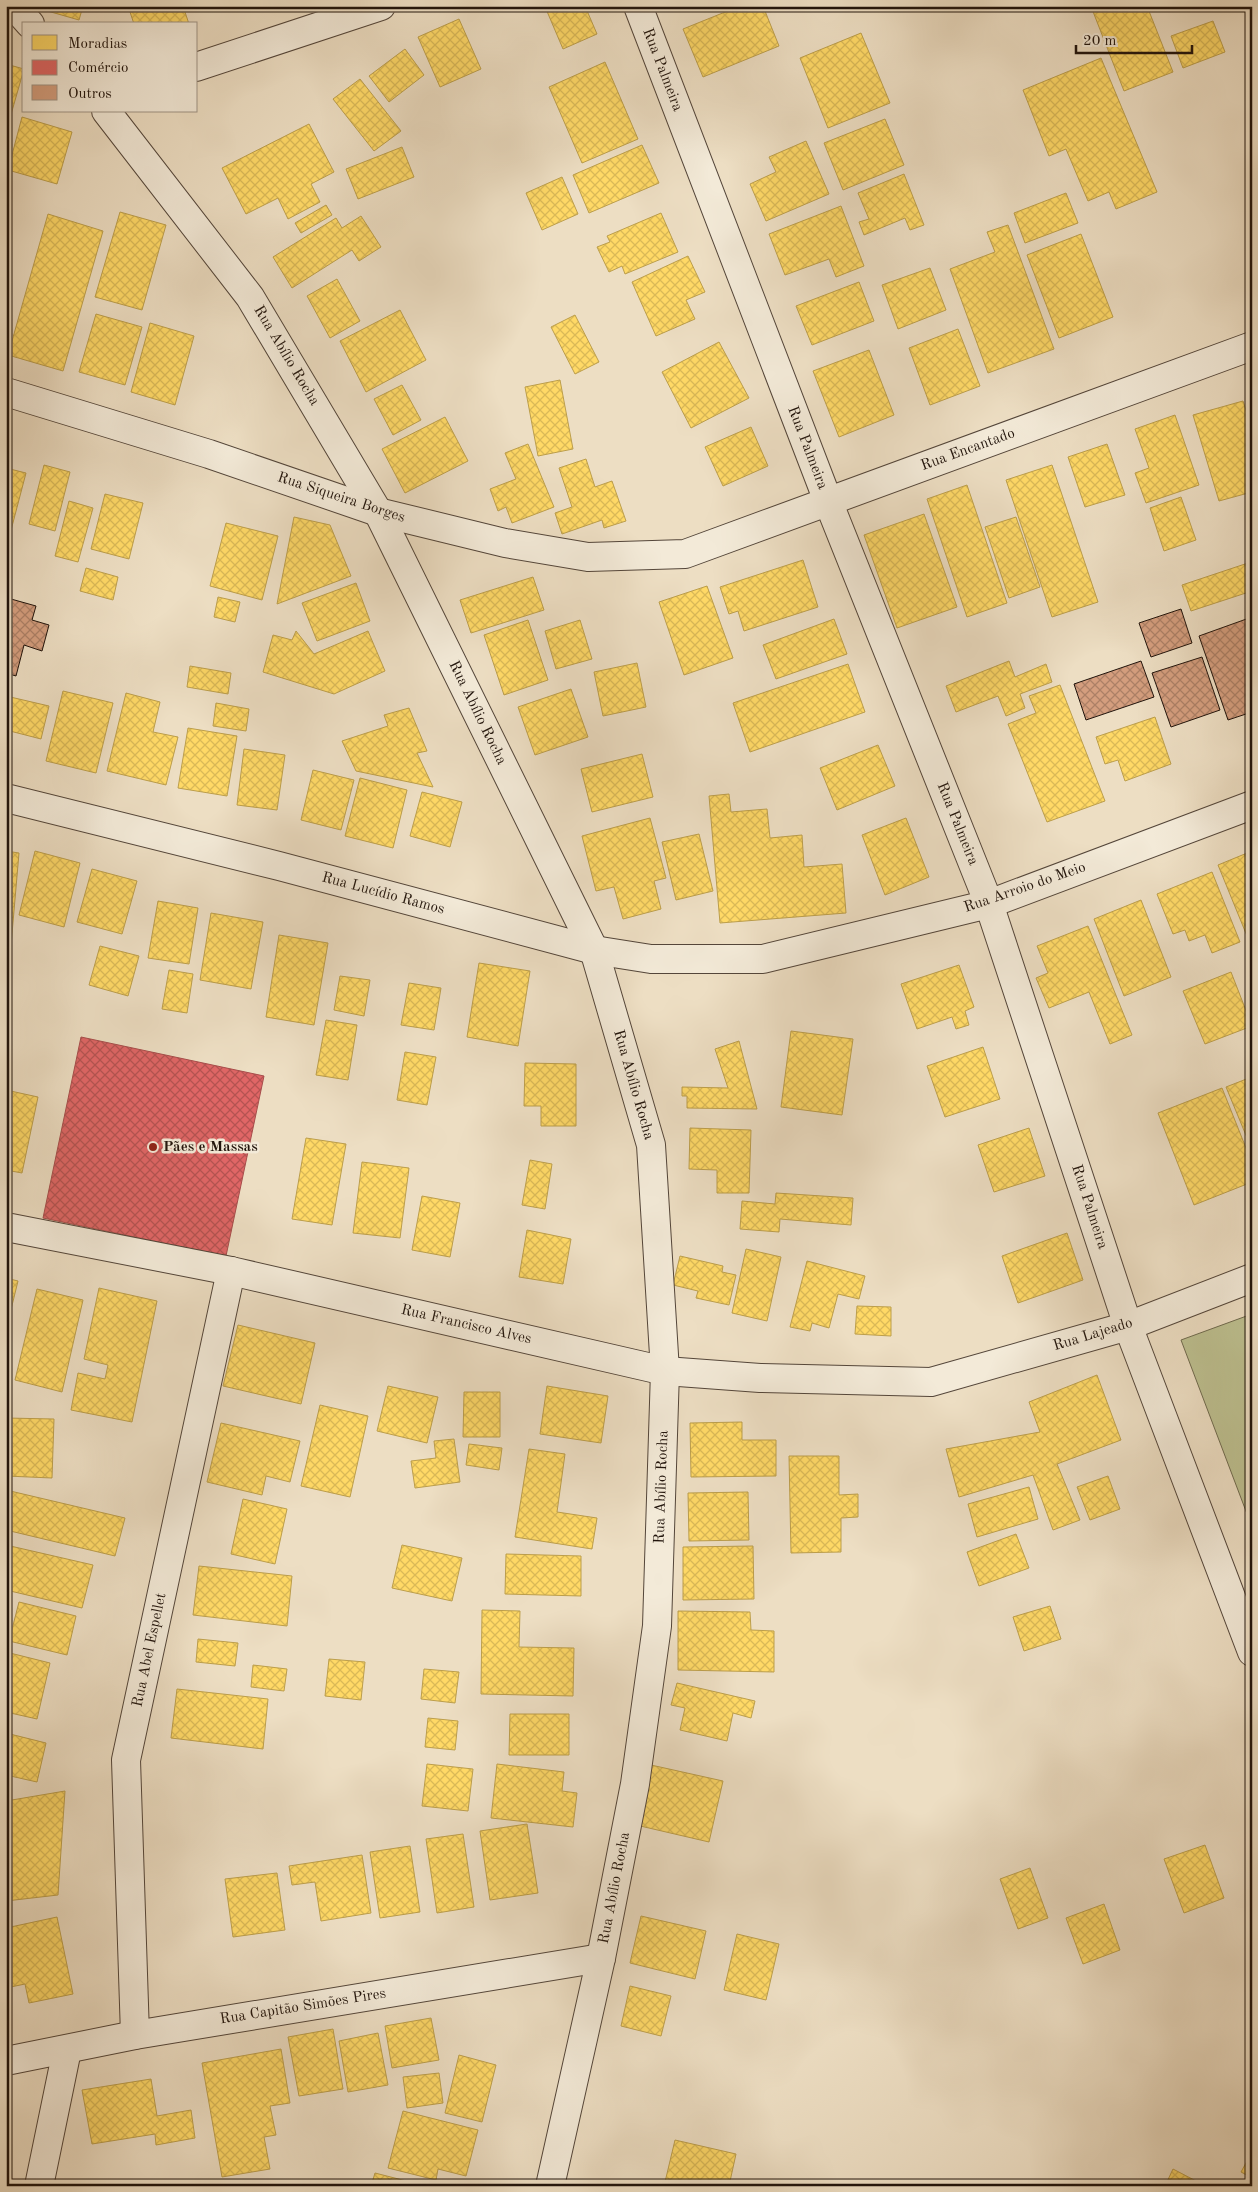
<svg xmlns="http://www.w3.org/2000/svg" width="1258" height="2192" font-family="'Old Standard TT',serif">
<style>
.green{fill:#bdc090;stroke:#6f6a4e}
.homes{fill:url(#homes-cross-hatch);stroke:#bc9e4b}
.shops{fill:url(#shops-cross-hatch);stroke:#a74d4b}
.building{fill:url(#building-cross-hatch);stroke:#21140c}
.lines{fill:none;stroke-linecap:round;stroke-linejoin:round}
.minor-casing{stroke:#54463a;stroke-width:30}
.minor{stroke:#f3ead8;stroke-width:28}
.poi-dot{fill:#8f2418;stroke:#f3ead8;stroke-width:2}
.labels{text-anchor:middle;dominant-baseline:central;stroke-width:5;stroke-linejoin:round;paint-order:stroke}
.street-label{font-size:15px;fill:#21140c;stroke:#f3ead8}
.poi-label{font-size:15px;font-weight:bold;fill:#21140c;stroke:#f3ead8;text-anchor:start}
</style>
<defs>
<pattern id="homes-cross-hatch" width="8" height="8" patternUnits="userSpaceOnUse" patternTransform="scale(1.25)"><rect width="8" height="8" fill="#ffd966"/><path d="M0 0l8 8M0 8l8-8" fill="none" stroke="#dab957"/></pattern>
<pattern id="shops-cross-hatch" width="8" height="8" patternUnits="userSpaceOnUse" patternTransform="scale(1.25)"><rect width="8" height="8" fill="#e06666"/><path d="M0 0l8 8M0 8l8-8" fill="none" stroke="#b55352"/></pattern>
<pattern id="building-cross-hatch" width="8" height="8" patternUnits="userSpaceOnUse" patternTransform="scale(1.25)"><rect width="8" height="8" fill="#d49e7e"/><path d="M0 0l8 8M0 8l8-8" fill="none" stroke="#ac8066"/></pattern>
</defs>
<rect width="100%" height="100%" fill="#eddec3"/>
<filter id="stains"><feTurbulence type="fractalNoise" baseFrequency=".004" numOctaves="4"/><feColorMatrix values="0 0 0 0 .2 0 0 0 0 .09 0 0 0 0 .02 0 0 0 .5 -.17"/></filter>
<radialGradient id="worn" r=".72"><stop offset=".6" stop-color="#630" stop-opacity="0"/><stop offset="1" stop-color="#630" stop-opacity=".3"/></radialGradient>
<path class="green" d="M1252,1314V1527L1181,1340Z"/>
<g class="homes">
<path d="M45,6H83L79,20L44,10Z"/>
<path d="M145,6H183L189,24H134L130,12Z"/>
<path d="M551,6H585L597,34L563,49L546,9Z"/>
<path d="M740,6H763L779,46L703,77L683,29Z"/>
<path d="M1099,6H1147L1173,72L1124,91L1092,9Z"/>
<path d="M459,19L481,69L440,87L418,37Z"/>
<path d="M1213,21L1225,52L1183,68L1171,36Z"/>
<path d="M861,33L890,103L828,128L800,58Z"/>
<path d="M405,49L424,75L389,102L369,76Z"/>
<path d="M1101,58L1157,192L1116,209L1109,192L1088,201L1066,149L1049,156L1023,90Z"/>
<path d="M605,62L638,139L582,163L549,87Z"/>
<path d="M6,64L24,69L6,132Z"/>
<path d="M360,79L401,131L374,151L333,99Z"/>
<path d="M22,117L72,132L57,184L8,170Z"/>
<path d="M885,119L904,165L843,190L824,143Z"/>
<path d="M309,124L334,172L311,184L320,202L288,219L278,198L246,214L222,168Z"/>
<path d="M806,141L829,194L766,221L750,184L776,172L769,157Z"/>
<path d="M642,145L659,183L589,213L573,175Z"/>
<path d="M402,147L414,177L358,199L346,169Z"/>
<path d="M904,174L924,225L910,230L905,218L864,235L859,222L869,219L858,193Z"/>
<path d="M562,177L578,214L542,230L526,193Z"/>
<path d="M1066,193L1078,223L1025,243L1014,213Z"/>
<path d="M326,205L332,215L301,233L295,223Z"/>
<path d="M841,206L864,266L836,277L829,259L785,275L769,234Z"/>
<path d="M120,212L166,225L142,310L95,297Z"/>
<path d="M661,213L678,252L625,274L622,266L609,272L597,247L610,242L607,236Z"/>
<path d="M48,214L103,231L63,371L8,355Z"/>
<path d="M361,216L381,247L359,261L352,250L292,288L273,257L336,218L342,228Z"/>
<path d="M1008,225L1054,349L988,373L950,269L995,252L987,232Z"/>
<path d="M1081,234L1113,317L1059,338L1027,255Z"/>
<path d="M688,256L705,292L686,300L695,319L656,336L632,282Z"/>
<path d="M930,268L946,310L898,329L882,285Z"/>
<path d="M337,279L360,321L330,338L307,296Z"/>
<path d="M859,282L874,321L812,345L796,306Z"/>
<path d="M400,310L426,360L366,392L340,341Z"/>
<path d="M96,314L142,327L125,385L79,372Z"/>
<path d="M575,315L599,362L575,374L551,327Z"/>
<path d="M150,323L194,336L175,405L131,392Z"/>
<path d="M958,329L980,386L930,405L909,348Z"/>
<path d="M719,342L749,398L691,428L662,372Z"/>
<path d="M869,350L894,415L839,437L813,371Z"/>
<path d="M560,380L573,449L538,456L525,387Z"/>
<path d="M402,385L421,420L393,435L374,399Z"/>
<path d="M1243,401L1252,429V492L1219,501L1193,415Z"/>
<path d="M1175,415L1199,485L1146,503L1135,473L1149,468L1135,429Z"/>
<path d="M445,417L468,461L405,493L382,449Z"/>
<path d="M751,427L768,466L723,486L705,447Z"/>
<path d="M528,444L554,507L512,523L506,507L498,511L490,489L516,479L505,453Z"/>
<path d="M1107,444L1125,495L1085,507L1068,457Z"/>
<path d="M586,459L595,487L612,481L626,521L604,528L602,520L562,534L555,513L572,507L559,468Z"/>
<path d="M44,465L70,472L55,531L29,524Z"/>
<path d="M1052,465L1098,602L1052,617L1006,480Z"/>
<path d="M6,468L26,473L9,538L6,537Z"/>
<path d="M967,485L1007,603L967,617L927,499Z"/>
<path d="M105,494L143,503L129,559L91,549Z"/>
<path d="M1181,497L1196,540L1164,551L1150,508Z"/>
<path d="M69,501L93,508L78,562L55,556Z"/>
<path d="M924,514L957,607L897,628L864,535Z"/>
<path d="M294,517L330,525L351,576L277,604Z"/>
<path d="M1016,517L1040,587L1009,598L985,527Z"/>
<path d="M226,523L278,536L262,600L210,586Z"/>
<path d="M803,560L818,607L744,631L738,611L729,614L720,587Z"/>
<path d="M1248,563L1252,576V591L1191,611L1182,585Z"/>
<path d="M86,568L118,577L113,600L80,591Z"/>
<path d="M533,577L544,610L471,633L460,600Z"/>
<path d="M356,583L370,621L317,641L302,603Z"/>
<path d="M707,586L733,658L684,675L659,602Z"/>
<path d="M218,597L240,602L235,622L214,617Z"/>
<path d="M834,619L847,654L776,679L763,645Z"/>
<path d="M528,620L548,680L504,695L484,635Z"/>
<path d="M580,620L592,659L556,669L545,631Z"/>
<path d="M296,631L314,654L368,631L385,671L334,694L263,672L273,635L292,640Z"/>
<path d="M1009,661L1015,677L1046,664L1052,682L1020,694L1025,708L1006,716L998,696L956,712L946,686Z"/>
<path d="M637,663L646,707L603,716L594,672Z"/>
<path d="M848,664L865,712L750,752L733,703Z"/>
<path d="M190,666L231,673L228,694L187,687Z"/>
<path d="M1060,685L1105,801L1047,822L1008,724L1036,713L1029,696Z"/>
<path d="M571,689L588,737L535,755L518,707Z"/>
<path d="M63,691L113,703L96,773L46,761Z"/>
<path d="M126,693L160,702L153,732L178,737L166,785L107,771Z"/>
<path d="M6,696L49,706L41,739L6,730Z"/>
<path d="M216,703L249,709L246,731L213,726Z"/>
<path d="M409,708L427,751L417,753L433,787L356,771L342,741L388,726L384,715Z"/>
<path d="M1155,717L1171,764L1125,781L1118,760L1105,764L1096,737Z"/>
<path d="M188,728L237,736L227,796L178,788Z"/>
<path d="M878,745L895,786L837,810L820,768Z"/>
<path d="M244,749L285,755L277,810L237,805Z"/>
<path d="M642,754L653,797L592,812L581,769Z"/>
<path d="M313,770L354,780L341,830L301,820Z"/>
<path d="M360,778L407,790L393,848L345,836Z"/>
<path d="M422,792L462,802L450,847L410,836Z"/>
<path d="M729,794L731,812L767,809L770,838L802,835L804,867L842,864L846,913L720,923L709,796Z"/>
<path d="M650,818L666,878L654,881L661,909L623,919L614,887L596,891L582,836Z"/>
<path d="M906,818L929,877L885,895L862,835Z"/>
<path d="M699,834L713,891L676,900L662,842Z"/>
<path d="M6,851L19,853L10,957L6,956Z"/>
<path d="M35,851L80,863L64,927L19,915Z"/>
<path d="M1252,851V935L1247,936L1218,865Z"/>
<path d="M92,869L137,881L122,934L77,922Z"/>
<path d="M1212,872L1240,942L1212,953L1205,935L1189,941L1185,930L1173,934L1157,894Z"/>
<path d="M1141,900L1171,977L1124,996L1094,919Z"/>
<path d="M158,901L198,908L189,964L148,958Z"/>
<path d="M211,913L263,922L251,989L200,980Z"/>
<path d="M1088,926L1132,1035L1110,1044L1089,992L1049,1008L1036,978L1048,973L1037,946Z"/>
<path d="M279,935L328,943L314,1025L266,1017Z"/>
<path d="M100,946L139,956L128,996L89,985Z"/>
<path d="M479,963L530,971L518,1046L467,1037Z"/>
<path d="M959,965L974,1007L965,1011L969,1025L956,1029L952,1017L917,1029L901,984Z"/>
<path d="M169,970L193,974L187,1013L162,1009Z"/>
<path d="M1231,972L1252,1026L1205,1044L1183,991Z"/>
<path d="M340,976L370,980L364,1016L334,1010Z"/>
<path d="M409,983L441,988L434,1030L401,1025Z"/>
<path d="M326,1020L357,1025L348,1080L316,1075Z"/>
<path d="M791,1031L853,1039L842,1115L781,1107Z"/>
<path d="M739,1041L757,1109L687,1108V1096H682V1087L728,1088L715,1049Z"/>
<path d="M983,1047L1000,1099L945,1117L927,1066Z"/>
<path d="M405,1052L436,1057L427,1105L397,1100Z"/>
<path d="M525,1063L576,1064V1126H541V1106H524Z"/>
<path d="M1249,1078L1252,1085L1250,1145L1226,1087Z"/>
<path d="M1222,1088L1252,1163V1182L1194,1205L1158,1113Z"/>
<path d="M6,1090L38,1097L22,1173L6,1170Z"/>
<path d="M690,1128L751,1130L749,1193H717V1170L689,1169Z"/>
<path d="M1029,1128L1045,1176L994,1192L978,1145Z"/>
<path d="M306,1138L346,1144L332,1225L292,1219Z"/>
<path d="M530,1160L552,1164L545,1209L522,1205Z"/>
<path d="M362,1162L409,1168L400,1238L353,1233Z"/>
<path d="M776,1193L853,1198L851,1225L780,1219L779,1232L740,1229L742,1201L775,1204Z"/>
<path d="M422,1196L460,1203L450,1257L412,1250Z"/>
<path d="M527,1230L571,1239L563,1284L519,1277Z"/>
<path d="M1067,1233L1083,1280L1018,1303L1002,1256Z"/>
<path d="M746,1249L781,1257L767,1321L732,1313Z"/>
<path d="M680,1256L723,1266L722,1272L736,1275L729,1305L696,1298L698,1291L673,1285Z"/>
<path d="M807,1261L865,1276L859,1299L838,1294L829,1328L812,1323L810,1331L790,1327Z"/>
<path d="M6,1278L18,1281L6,1330Z"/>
<path d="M99,1288L157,1301L132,1422L71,1410L78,1373L105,1379L108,1365L84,1359Z"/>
<path d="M37,1289L83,1300L62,1392L15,1380Z"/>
<path d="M857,1306L891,1307V1336L855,1334Z"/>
<path d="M238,1325L315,1343L301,1404L223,1386Z"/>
<path d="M1097,1375L1121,1440L1057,1464L1080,1520L1053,1530L1033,1475L959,1497L946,1449L1040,1432L1029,1402Z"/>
<path d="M388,1386L438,1397L427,1443L377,1431Z"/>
<path d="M547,1386L608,1396L601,1443L540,1434Z"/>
<path d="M464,1392H500V1437H463Z"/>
<path d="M320,1405L368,1416L350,1497L301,1486Z"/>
<path d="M6,1418L54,1419L52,1478L6,1476Z"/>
<path d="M742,1422V1440H776V1476L691,1477L690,1423Z"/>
<path d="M221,1423L300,1441L290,1482L266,1476L262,1495L207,1482Z"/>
<path d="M454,1439L460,1482L415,1488L411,1461L436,1458L434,1441Z"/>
<path d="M469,1444L502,1448L499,1470L466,1465Z"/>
<path d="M529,1449L565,1454L557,1512L597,1518L592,1549L515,1537Z"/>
<path d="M789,1456H839V1495L858,1494V1517L841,1518V1552L791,1553Z"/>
<path d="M1108,1476L1120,1509L1090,1520L1077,1487Z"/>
<path d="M1029,1487L1038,1519L977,1537L968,1504Z"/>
<path d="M6,1490L125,1518L115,1556L6,1530Z"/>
<path d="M748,1492L749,1540L689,1541L688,1493Z"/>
<path d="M243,1499L287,1509L275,1564L231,1554Z"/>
<path d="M1016,1534L1029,1568L979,1586L967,1552Z"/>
<path d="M6,1545L93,1565L82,1608L6,1590Z"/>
<path d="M402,1545L462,1558L452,1601L392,1588Z"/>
<path d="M753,1546L754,1599L683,1600V1547Z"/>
<path d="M506,1554L581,1556V1596L505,1594Z"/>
<path d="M199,1566L292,1576L287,1626L193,1615Z"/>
<path d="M19,1602L76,1616L67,1655L9,1641Z"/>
<path d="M1050,1606L1061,1639L1024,1651L1013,1617Z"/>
<path d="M482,1610L520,1611L519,1647L574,1648L573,1696L481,1694Z"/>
<path d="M678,1611L750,1612L751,1630L774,1631V1672L678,1670Z"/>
<path d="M198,1639L238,1643L235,1666L196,1662Z"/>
<path d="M6,1652L50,1663L37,1719L6,1712Z"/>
<path d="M329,1659L365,1662L361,1700L325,1696Z"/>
<path d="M253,1665L287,1669L284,1691L251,1687Z"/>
<path d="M424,1669L459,1672L455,1703L421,1699Z"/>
<path d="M677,1683L755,1701L751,1718L733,1713L727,1741L680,1730L685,1708L671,1705Z"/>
<path d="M177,1689L268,1699L263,1749L171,1738Z"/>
<path d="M510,1714H569V1755H509Z"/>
<path d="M428,1718L458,1721L455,1750L425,1747Z"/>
<path d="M6,1733L46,1743L37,1782L6,1775Z"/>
<path d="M427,1764L473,1769L468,1811L422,1806Z"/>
<path d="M497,1764L564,1772L562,1791L577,1793L573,1827L491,1818Z"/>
<path d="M651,1765L723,1781L709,1842L636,1825Z"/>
<path d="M65,1791L58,1895L6,1901V1801Z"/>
<path d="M527,1824L538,1893L490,1900L480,1831Z"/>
<path d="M463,1834L474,1907L437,1913L426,1839Z"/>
<path d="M1205,1845L1224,1898L1184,1913L1164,1859Z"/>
<path d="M410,1846L420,1912L380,1918L370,1852Z"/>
<path d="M362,1855L371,1913L321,1921L315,1882L292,1885L289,1866Z"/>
<path d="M1030,1868L1048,1918L1018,1929L1000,1879Z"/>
<path d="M277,1873L285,1930L233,1937L225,1879Z"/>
<path d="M1104,1904L1120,1950L1083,1964L1066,1918Z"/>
<path d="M641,1916L706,1931L695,1979L630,1963Z"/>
<path d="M57,1917L73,1994L29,2003L25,1984L6,1988V1928Z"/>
<path d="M1252,1923V1936L1248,1925Z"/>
<path d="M737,1934L779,1944L766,2000L724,1990Z"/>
<path d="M630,1986L671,1996L661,2036L621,2026Z"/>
<path d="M431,2018L439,2060L392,2068L385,2026Z"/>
<path d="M333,2029L343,2089L299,2096L288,2037Z"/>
<path d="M378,2033L388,2085L348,2092L339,2041Z"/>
<path d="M281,2049L290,2103L270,2106L276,2135L264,2137L270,2169L222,2177L202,2063Z"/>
<path d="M459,2055L496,2065L482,2122L445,2113Z"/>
<path d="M439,2073L443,2103L407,2108L403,2077Z"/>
<path d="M151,2079L157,2116L191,2110L195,2138L156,2145L155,2134L92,2144L82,2090Z"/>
<path d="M403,2111L478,2130L466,2176L438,2169L436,2180L388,2168Z"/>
<path d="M675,2140L736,2154L729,2186H680L665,2182Z"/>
<path d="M1252,2152V2178L1241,2172Z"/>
<path d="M1173,2169L1198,2182L1196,2186H1165Z"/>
<path d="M375,2173L426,2186H371Z"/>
</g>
<path class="shops" d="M81,1037L264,1076L226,1256L43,1218Z"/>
<g class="building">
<path d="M11,599L36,606L32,620L49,625L42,651L24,645L16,676L6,673V619Z"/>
<path d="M1181,609L1192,643L1151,657L1139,623Z"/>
<path d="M1252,617V712L1228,720L1199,636Z"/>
<path d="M1202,657L1220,710L1171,727L1152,673Z"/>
<path d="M1141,661L1154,697L1086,720L1074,684Z"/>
</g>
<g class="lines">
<g class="minor-casing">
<g id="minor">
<path d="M14,6L30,24"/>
<path d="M638,6L828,501L989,904L1128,1326L1252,1652"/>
<path d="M196,67L381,6"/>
<path d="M106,111L250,297L378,512L594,950L651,1145L665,1371L657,1626L635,1784L601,1958L550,2186"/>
<path d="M6,392L209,454L378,512L505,543L588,557L685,554L1252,346"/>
<path d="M6,798L279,866L594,950L651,959H763L989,904L1252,805"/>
<path d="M6,1227L231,1271L665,1371L760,1378L931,1382L1128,1326L1252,1278"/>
<path d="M135,2035L126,1760L231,1271"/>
<path d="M6,2061L135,2035L601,1958"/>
<path d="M39,2186L67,2050"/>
</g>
</g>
<use href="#minor" class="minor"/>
</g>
<circle class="poi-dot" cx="153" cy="1147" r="5"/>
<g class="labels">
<g class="street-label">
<text transform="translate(662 70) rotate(69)">Rua Palmeira</text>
<text transform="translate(286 356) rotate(59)">Rua Abílio Rocha</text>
<text transform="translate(807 448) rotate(69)">Rua Palmeira</text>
<text transform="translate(968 450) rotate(-20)">Rua Encantado</text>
<text transform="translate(341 498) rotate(18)">Rua Siqueira Borges</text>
<text transform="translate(477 713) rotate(64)">Rua Abílio Rocha</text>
<text transform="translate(957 824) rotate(68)">Rua Palmeira</text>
<text transform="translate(1025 888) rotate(-19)">Rua Arroio do Meio</text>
<text transform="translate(383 894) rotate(15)">Rua Lucídio Ramos</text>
<text transform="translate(633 1085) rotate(74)">Rua Abílio Rocha</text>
<text transform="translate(1089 1207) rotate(72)">Rua Palmeira</text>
<text transform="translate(466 1325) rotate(13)">Rua Francisco Alves</text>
<text transform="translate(1093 1335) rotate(-17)">Rua Lajeado</text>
<text transform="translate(662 1487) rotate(-88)">Rua Abílio Rocha</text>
<text transform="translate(150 1650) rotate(-78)">Rua Abel Espellet</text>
<text transform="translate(615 1888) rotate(-79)">Rua Abílio Rocha</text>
<text transform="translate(303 2007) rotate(-9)">Rua Capitão Simões Pires</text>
</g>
<g class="poi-label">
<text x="163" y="1147">Pães e Massas</text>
</g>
</g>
<rect width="1258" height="2192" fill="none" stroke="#eddec3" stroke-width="25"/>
<rect x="8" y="8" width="1243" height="2177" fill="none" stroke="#21140c" stroke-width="2.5"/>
<rect x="12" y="12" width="1233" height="2167" fill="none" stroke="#21140c"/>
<rect x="22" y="22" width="175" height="90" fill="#f3ead8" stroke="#9f9486"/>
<rect x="32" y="35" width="25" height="15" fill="#ffd966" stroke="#9f9486"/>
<text x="68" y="48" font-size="15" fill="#21140c">Moradias</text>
<rect x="32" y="60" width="25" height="15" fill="#e06666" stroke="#9f9486"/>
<text x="68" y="72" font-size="15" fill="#21140c">Comércio</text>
<rect x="32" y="85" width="25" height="15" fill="#d49e7e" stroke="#9f9486"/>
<text x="68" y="98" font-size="15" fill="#21140c">Outros</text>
<path d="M1076 45v8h116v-8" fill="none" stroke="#21140c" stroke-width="2.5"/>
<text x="1083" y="45" font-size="15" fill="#21140c" stroke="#f3ead8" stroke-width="4" paint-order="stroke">20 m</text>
<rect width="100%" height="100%" filter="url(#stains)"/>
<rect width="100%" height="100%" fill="url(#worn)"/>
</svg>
